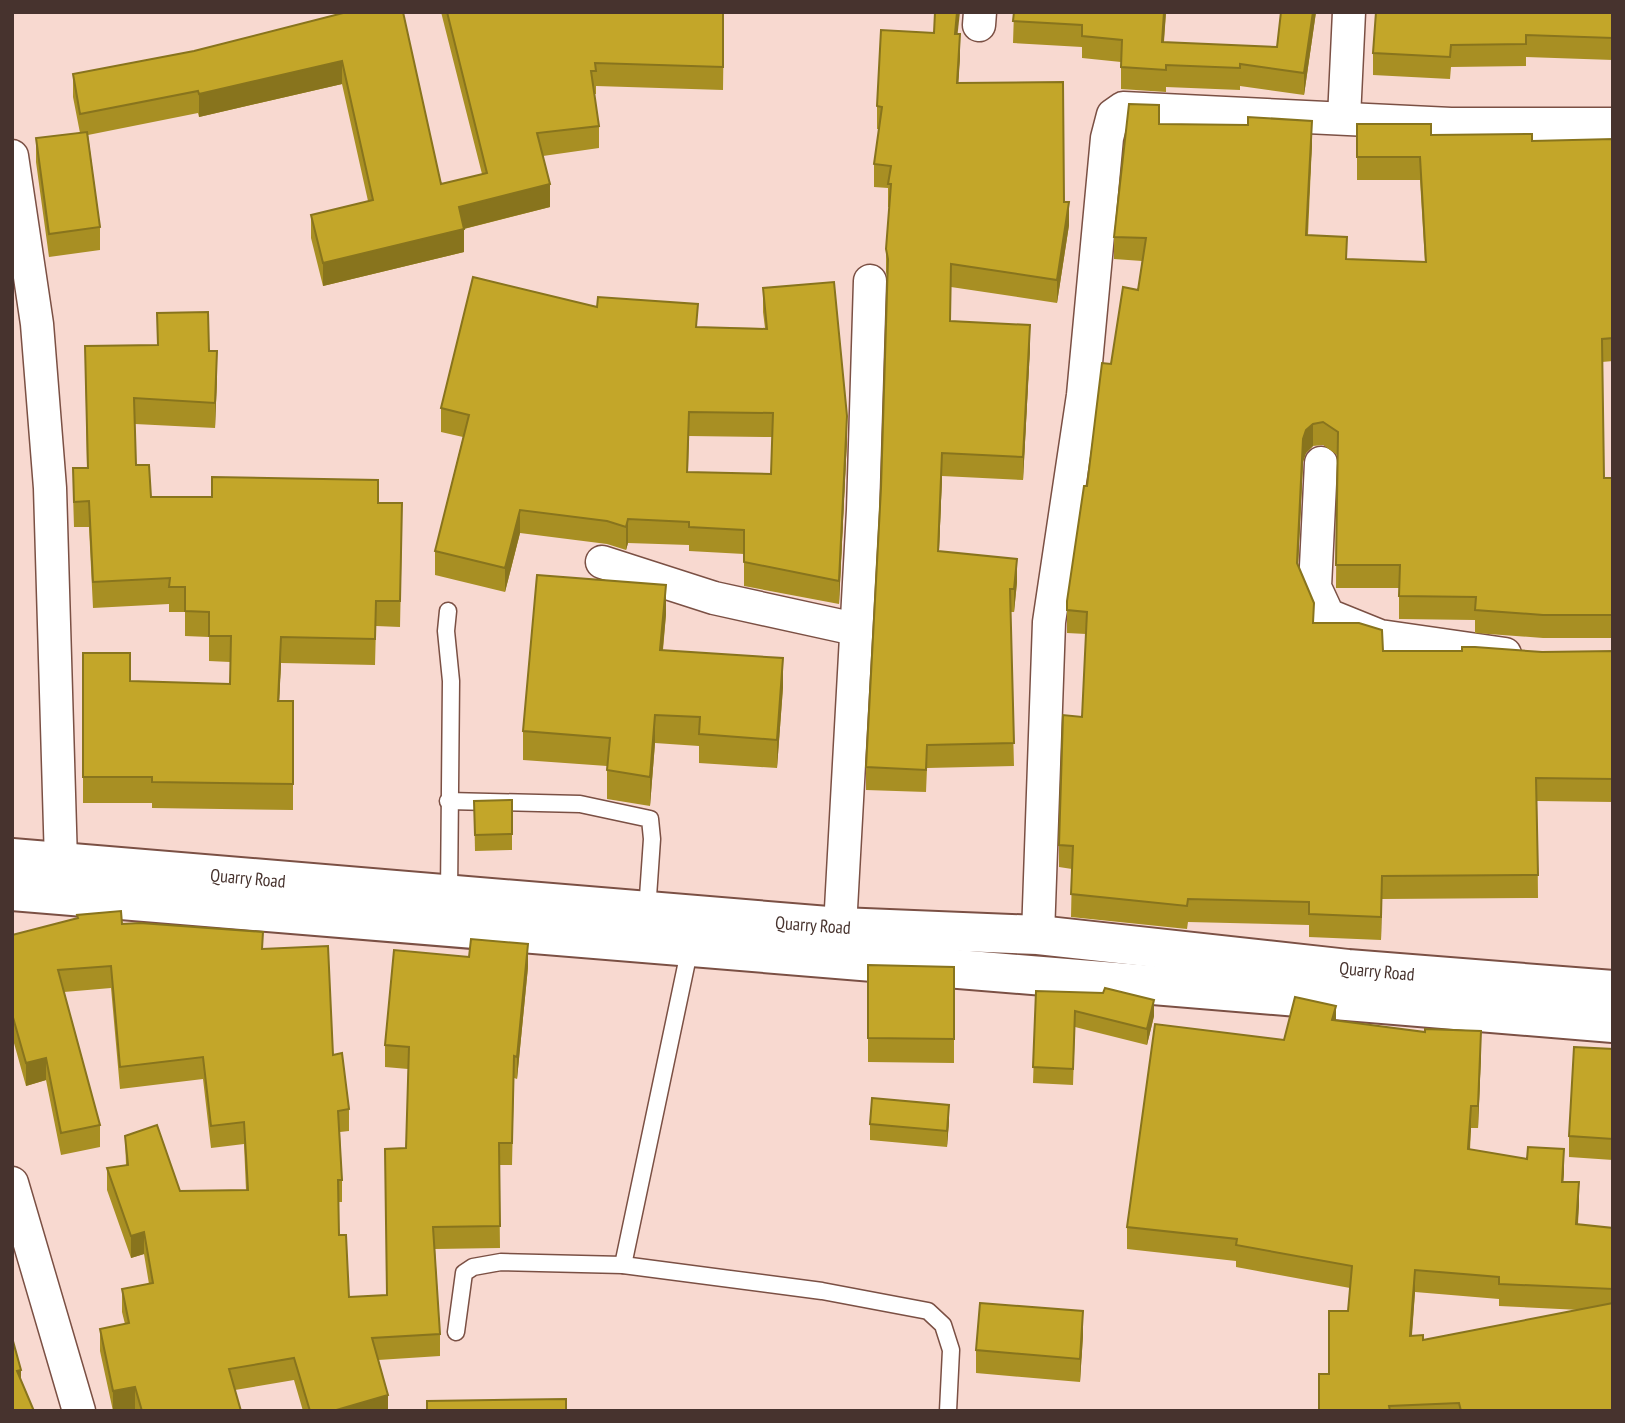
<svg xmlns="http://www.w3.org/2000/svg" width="1625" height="1423" font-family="'PT Sans Narrow',sans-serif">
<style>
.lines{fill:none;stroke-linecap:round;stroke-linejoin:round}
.service-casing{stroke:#7b5044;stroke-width:19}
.minor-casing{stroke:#7b5044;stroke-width:35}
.secondary-casing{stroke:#7b5044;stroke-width:42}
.service{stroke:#fff;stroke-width:16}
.minor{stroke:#fff;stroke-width:32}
.secondary{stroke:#fff;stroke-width:38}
.wall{fill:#a88f23;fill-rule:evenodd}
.shaded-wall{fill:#88741d}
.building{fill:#c3a629;stroke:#88741d;stroke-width:2;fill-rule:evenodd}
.labels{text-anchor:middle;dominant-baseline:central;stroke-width:5;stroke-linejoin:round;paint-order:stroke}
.street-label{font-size:18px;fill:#47332e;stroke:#fff}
</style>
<rect width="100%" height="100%" fill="#f8d9d0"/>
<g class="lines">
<g class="service-casing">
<g id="service">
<path d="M448,611L446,631L451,681L449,895"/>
<path d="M448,801L580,804L650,819L652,839L647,911"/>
<path d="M623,1265L690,947"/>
<path d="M456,1332L464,1273L473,1267L501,1262L623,1265L822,1291L928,1311L943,1325L951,1350L948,1411"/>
</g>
</g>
<g class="minor-casing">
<g id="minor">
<path d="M979,25L980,12"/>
<path d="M1344,118L1349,12"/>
<path d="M12,156L37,324L50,488L61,862"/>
<path d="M1321,463L1315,587L1328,615L1380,636L1505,654"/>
<path d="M602,562L714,598L855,629"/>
<path d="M840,927L863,510L870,281"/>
<path d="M1038,935L1049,622L1083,395L1107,138L1113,115L1123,108L1451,124H1613"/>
<path d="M12,1183L79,1411"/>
</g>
</g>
<g class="secondary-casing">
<g id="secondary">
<path d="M12,858L840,927L1038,935L1348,969L1613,990"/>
<path d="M12,891L1613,1023"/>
</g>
</g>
<use href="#service" class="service"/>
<use href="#minor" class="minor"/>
<use href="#secondary" class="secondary"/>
</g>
<g class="wall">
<path d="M347,12L441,184L482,174L441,12H733V13H724L723,90L596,86V94H594L599,126V148L543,156L550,207L464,229V252L323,286L311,238V215L368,201L342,84L199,117L198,113L88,135L100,227V250L49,257L36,162V138L80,133L73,97V74L194,51Z"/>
<path d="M1014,12H1166L1164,42L1277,47L1316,12L1304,95L1240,86V90L1166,87V92L1121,89V62L1082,58V47L1013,43Z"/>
<path d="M1613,12V60L1526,57V66L1451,67L1450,79L1373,75V53Z"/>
<path d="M957,34L960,57L958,83L1064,202L1069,225L1057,303L951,287L950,321L1030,348L1023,480L942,476L939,551L1017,582L1014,612H1010L1014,766L927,768L926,792L866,790V767L881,488L888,279L886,272V249L889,207H888V188L874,187V164L879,129H877V106Z"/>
<path d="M1159,124L1312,143L1308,235L1347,259L1425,262L1420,180H1357V124L1431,135L1532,141L1613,139V361L1602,362L1604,478H1613V638H1543L1475,633V620L1399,619V588H1336L1337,455L1323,445L1313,446L1306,453L1303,462L1298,565L1314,623L1383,651H1613V802L1537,801L1538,898L1382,899L1381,940L1309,937V925L1188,922L1187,929L1071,917L1072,869L1059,867V845L1082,717L1086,634L1067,633V601L1087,486L1111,364L1138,290L1142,261L1114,259V237Z"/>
<path d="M763,288L847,439L839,604L744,586V554L689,551V545L628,543L626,550L607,544L520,533L505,592L435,575V551L463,437L441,432V408L597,307L698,327L765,328L763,312ZM689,436L772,437L771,474L688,472Z"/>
<path d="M85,346L209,351L217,377L215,428L135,424L136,465L151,497L378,503L402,529L400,627L376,626L375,665L281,663L279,701H293V810L152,808V803H83V653L130,681L230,684V662L209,661V637L185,636V612H169V604L93,608L89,527H74L73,494V468H87Z"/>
<path d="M666,614L663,650L783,687L777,768L699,763V746L655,743L650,806L607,799V766L523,760V731Z"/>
<path d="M512,800V850L475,851L474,801Z"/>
<path d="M122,924L263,949L333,1055L349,1109V1131L340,1132L342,1180V1202H338L339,1235L349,1297L387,1295L406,1148L408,1069L385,1067V1045L528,967L517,1079L514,1078L512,1165H499L500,1248L435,1249L440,1334V1356L378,1360L388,1411H303L294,1380L235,1390L241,1411H136L135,1409L125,1411H113L100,1351V1329L125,1324L122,1312V1289L149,1284L144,1254L131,1258L107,1190V1168L126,1165L125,1136L180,1191L246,1190L244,1144L211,1148L203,1079L120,1089L111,988L64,992L100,1125V1147L61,1155L46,1080L26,1086L12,1036V935Z"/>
<path d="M868,965L954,967V1063L868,1062Z"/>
<path d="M1036,991L1154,1016L1147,1045L1075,1027L1073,1085L1033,1083Z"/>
<path d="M1336,1021L1481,1053L1478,1128H1471L1470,1150L1564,1171L1563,1182L1579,1204L1578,1224L1613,1228V1411H1319L1348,1311L1350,1288L1236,1267V1261L1127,1249V1227L1284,1040ZM1415,1292L1499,1299V1306L1580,1310L1423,1340L1412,1335Z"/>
<path d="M1613,1049V1160L1569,1157V1136Z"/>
<path d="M949,1121L947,1147L870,1140V1124Z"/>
<path d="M1083,1335L1080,1382L976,1373V1350Z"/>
</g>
<g class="shaded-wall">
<path d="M957,12H960L955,57V34Z"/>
<path d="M1164,12H1166L1162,64V42Z"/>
<path d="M1313,12H1316L1304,95V73Z"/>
<path d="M960,34V57L957,106V83Z"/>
<path d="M342,61V84L199,117V94Z"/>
<path d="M1312,121V143L1306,257V235Z"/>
<path d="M550,184V207L459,230V207Z"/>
<path d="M1069,202V225L1057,303V280Z"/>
<path d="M464,229V252L323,286V263Z"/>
<path d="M1030,325V348L1023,480V457Z"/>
<path d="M217,351V377L215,428V403Z"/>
<path d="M847,416V439L839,604V581Z"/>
<path d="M1313,424V446L1306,453L1303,462L1297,586V563L1303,439L1306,430Z"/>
<path d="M942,453V476L938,574V551Z"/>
<path d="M520,510V533L505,592V568Z"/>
<path d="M628,519V543L626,550V527Z"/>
<path d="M1017,559V582L1014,612V589Z"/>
<path d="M666,585V614L660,678V650Z"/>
<path d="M281,637V663L278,727V701Z"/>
<path d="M783,658V687L777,768V740Z"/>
<path d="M655,715V743L650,806V777Z"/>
<path d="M1382,876V899L1381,940V917Z"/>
<path d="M528,944V967L517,1079V1057Z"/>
<path d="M1154,1000V1016L1147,1045V1029Z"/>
<path d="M1336,1006V1028L1332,1020Z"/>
<path d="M1481,1031V1053L1478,1128V1106Z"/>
<path d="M46,1058V1080L26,1086V1063Z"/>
<path d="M949,1105V1121L947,1147V1131Z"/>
<path d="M1471,1106V1128L1468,1171V1149Z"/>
<path d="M1564,1149V1171L1562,1204V1182Z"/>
<path d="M1579,1182V1204L1576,1246V1224Z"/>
<path d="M144,1232V1254L131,1258V1236Z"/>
<path d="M1415,1270V1292L1410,1357V1336Z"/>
<path d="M1083,1311V1335L1080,1382V1359Z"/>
<path d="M21,1370V1395L17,1371Z"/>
<path d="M135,1387V1409L125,1411H113V1391Z"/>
<path d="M388,1395V1411H333Z"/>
</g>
<g class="building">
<path d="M347,12H403L441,184L487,173L447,12H723V67L595,63L596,71H591L599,126L537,133L550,184L459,207L464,229L323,263L311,215L373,200L342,61L199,94L198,91L80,114L73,74L194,51Z"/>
<path d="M935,12H957L955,34H960L957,83L1063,82L1064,202H1069L1057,280L951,264L950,321L1030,325L1023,457L942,453L938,551L1017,559L1014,589H1010L1014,743L927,745L926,770L866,767L881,488L888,259L886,249L891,184H888L891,166L874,164L882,107L877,106L881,30L934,33Z"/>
<path d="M1014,12H1164L1162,42L1277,47L1281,12H1313L1304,73L1240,64V68L1166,65V70L1121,67L1122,40L1082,36V25L1013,21Z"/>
<path d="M1376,12H1613V38L1526,35V44L1451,45L1450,57L1373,53Z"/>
<path d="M1129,104L1159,105V124L1248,125V117L1312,121L1306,235L1347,237L1346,259L1426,262L1420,157H1357V124H1431V135L1532,134V141L1613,139V338L1602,339L1604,478H1613V615H1543L1475,610L1476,597L1399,596L1400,565H1336L1338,432L1323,422L1313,424L1306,430L1303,439L1297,563L1314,603L1313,623H1359L1382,630L1383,651H1462V647H1475L1542,652L1613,651V779L1536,778L1538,875L1382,876L1381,917L1309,914V902L1188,899L1187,906L1071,894L1073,846L1059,845L1063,715L1082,717L1087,612L1067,610V601L1084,486H1087L1102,363L1111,364L1123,287L1138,290L1146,238L1114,237Z"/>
<path d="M87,132L100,227L49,234L36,138Z"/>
<path d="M473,277L597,307L598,297L698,304L696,327L767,329L763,288L834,282L847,416L839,581L744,562V530L689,527V522L628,519L626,527L607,521L520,510L505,568L435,551L469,415L441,408ZM689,412L773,413L771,474L687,472Z"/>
<path d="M208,312L209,351H217L215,403L134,398L136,465H149L151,497H212V477L378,480V503H402L400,601H376L375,639L281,637L278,701H293V784L152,782V777H83V653H130V681L230,684L231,636H209V612L185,611V587H169L170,578L93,582L89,501L74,502L73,468H88L85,346L158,345L157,313Z"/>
<path d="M537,575L666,585L660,650L783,658L777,740L699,734L700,717L655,715L650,777L607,770L610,738L523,731Z"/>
<path d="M512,800V834L475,835L474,801Z"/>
<path d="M121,911L122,924L140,923L263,932L262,949L328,946L333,1055L342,1053L349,1109L338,1111L342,1180H338L339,1235H346L349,1297L387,1295L385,1149L406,1148L409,1047L385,1045L394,950L469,957L471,939L528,944L517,1057L514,1056L512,1143H499L500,1226L433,1227L440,1334L372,1338L388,1395L333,1411H310L294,1358L229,1369L241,1411H142L135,1387L113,1391L100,1329L129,1323L122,1289L153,1283L144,1232L131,1236L107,1168L128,1165L125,1136L157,1125L180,1191L248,1190L244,1122L211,1126L203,1057L120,1067L111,966L58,970L100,1125L61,1133L46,1058L26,1063L12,1014V935L78,918L77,915Z"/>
<path d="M868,965L954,967V1039L868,1038Z"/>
<path d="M1105,988L1154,1000L1147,1029L1075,1011L1073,1069L1033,1067L1036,991L1103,993Z"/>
<path d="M1295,997L1336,1006L1332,1020L1425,1032V1029L1481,1031L1478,1106H1471L1468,1149L1527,1159L1528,1147L1564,1149L1562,1182H1579L1576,1224L1613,1228V1289L1499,1284V1277L1415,1270L1410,1336L1423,1335V1340L1613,1303V1411H1461L1459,1403L1389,1406L1390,1411H1319V1374H1329V1311H1348L1352,1266L1236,1245L1237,1239L1127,1227L1155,1024L1284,1040Z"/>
<path d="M1574,1047L1613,1049V1139L1569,1136Z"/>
<path d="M872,1098L949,1105L947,1131L870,1124Z"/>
<path d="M980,1303L1083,1311L1080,1359L976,1350Z"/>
<path d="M13,1341L21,1370L17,1371L34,1411H12Z"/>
<path d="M566,1399V1411H427V1401Z"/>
</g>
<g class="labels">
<g class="street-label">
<text transform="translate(248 878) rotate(5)">Quarry Road</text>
<text transform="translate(813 925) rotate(4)">Quarry Road</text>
<text transform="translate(1377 971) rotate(5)">Quarry Road</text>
</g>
</g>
<rect width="1625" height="1423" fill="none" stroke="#47332e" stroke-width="28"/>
</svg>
